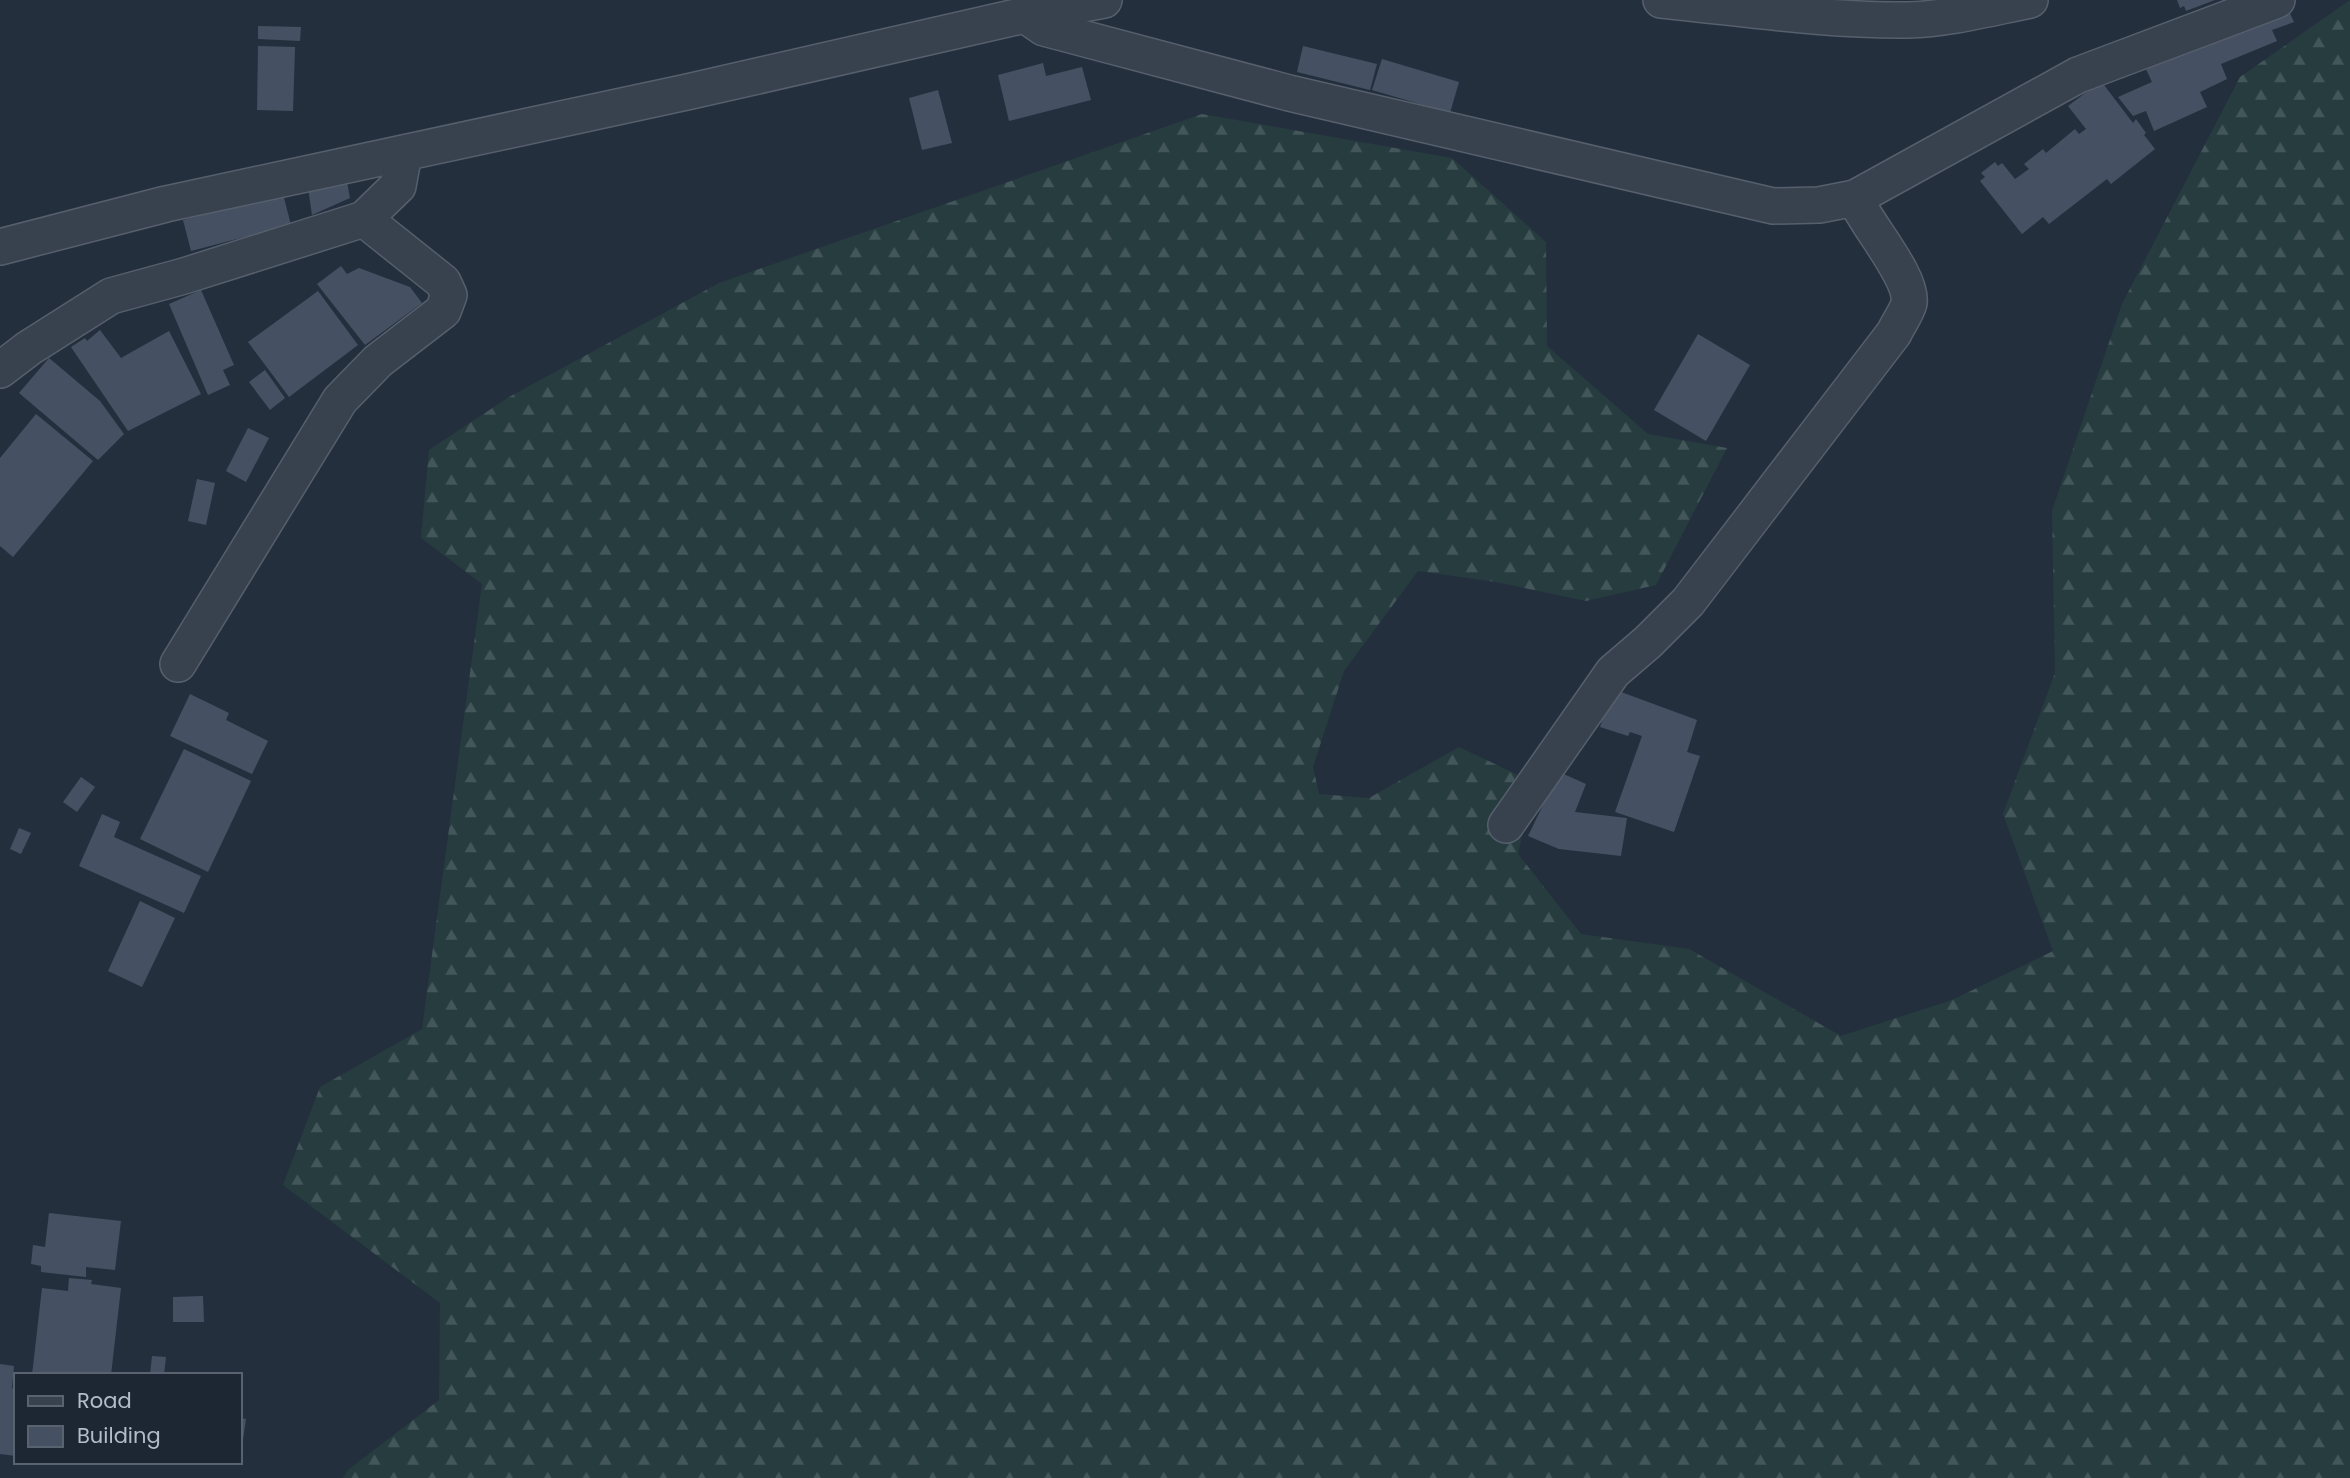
<svg xmlns="http://www.w3.org/2000/svg" width="2350" height="1478" font-family="Poppins,sans-serif">
<style>
.forest{fill:url(#forest-firs)}
.building{fill:#455162}
.lines{fill:none;stroke-linecap:round;stroke-linejoin:round}
.street-casing{stroke:#565f6c;stroke-width:38}
.street{stroke:#38414e;stroke-width:35}
</style>
<defs>
<pattern id="forest-firs" width="22" height="20" patternUnits="userSpaceOnUse" patternTransform="scale(1.75)"><rect width="22" height="20" fill="#263c3f"/><path d="M5 1l3.5 6h-7zM16 11l3.5 6h-7z" fill="#435659"/></pattern>
</defs>
<rect width="100%" height="100%" fill="#242f3e"/>
<path class="forest" d="M2350,0V1478H343L348,1470L439,1400L440,1303L283,1185L320,1087L422,1029L482,584L421,538L429,450L509,397L719,283L1202,114L1452,158L1546,242L1547,346L1648,434L1727,448L1656,585L1586,601L1496,582L1418,571L1344,671L1313,767L1319,794L1369,798L1459,747L1533,782L1518,854L1581,934L1689,949L1841,1036L1952,1000L2053,951L2003,814L2055,673L2052,511L2122,304L2240,77Z"/>
<g class="building">
<path d="M2177,0H2215L2186,11L2184,6L2180,8Z"/>
<path d="M2287,7L2294,22L2272,30L2277,41L2221,64L2227,79L2200,92L2207,107L2154,131L2146,111L2133,116L2118,97L2152,82L2144,65Z"/>
<path d="M258,26L301,27L300,41L258,39Z"/>
<path d="M258,46L295,47L293,111L257,110Z"/>
<path d="M1303,46L1377,64L1370,90L1297,72Z"/>
<path d="M1382,59L1459,82L1450,113L1372,90Z"/>
<path d="M1043,63L1046,76L1082,67L1091,100L1009,121L998,75Z"/>
<path d="M2101,81L2133,123L2136,119L2146,133L2144,135L2155,149L2111,184L2107,179L2049,224L2043,217L2022,234L1980,181L1985,177L1981,173L1995,162L1998,166L2002,163L2015,179L2029,169L2024,164L2043,149L2046,153L2075,129L2079,134L2086,129L2068,106Z"/>
<path d="M938,90L952,143L922,150L909,98Z"/>
<path d="M347,182L350,198L312,215L308,188Z"/>
<path d="M283,194L291,225L191,251L183,220Z"/>
<path d="M341,266L347,274L359,268L410,287L422,303L365,345L317,284Z"/>
<path d="M201,290L234,365L223,370L230,385L208,395L169,304Z"/>
<path d="M318,291L358,345L289,397L248,342Z"/>
<path d="M100,330L121,358L169,331L201,394L128,431L71,347L85,338L87,341Z"/>
<path d="M1698,334L1750,365L1706,441L1654,410Z"/>
<path d="M49,358L100,401L124,434L98,460L19,393Z"/>
<path d="M265,370L285,398L270,410L249,382Z"/>
<path d="M36,414L93,461L13,557L0,546V458Z"/>
<path d="M248,428L269,438L246,482L226,471Z"/>
<path d="M197,479L215,483L206,525L188,521Z"/>
<path d="M1613,689L1697,720L1687,752L1700,756L1674,832L1615,812L1642,736L1630,732L1628,736L1600,727Z"/>
<path d="M190,694L229,713L226,720L268,741L252,774L170,736Z"/>
<path d="M184,749L251,781L208,872L140,839Z"/>
<path d="M1559,772L1586,784L1575,812L1627,818L1621,856L1559,849L1528,836Z"/>
<path d="M81,777L95,787L77,812L63,802Z"/>
<path d="M102,814L120,822L114,837L201,876L184,913L79,866Z"/>
<path d="M19,828L31,833L21,854L10,849Z"/>
<path d="M140,901L175,918L142,987L108,971Z"/>
<path d="M49,1213L121,1221L115,1270L86,1267V1277L41,1272V1266L31,1264L33,1245L45,1247Z"/>
<path d="M69,1278L92,1280L91,1284L121,1288L111,1375H32L42,1288L68,1291Z"/>
<path d="M203,1296L204,1322H173V1297Z"/>
<path d="M152,1356L166,1357L164,1375H150Z"/>
<path d="M0,1364L14,1366L12,1388L16,1389V1456L0,1454Z"/>
<path d="M240,1418L246,1419L241,1454L240,1453Z"/>
</g>
<g class="lines">
<g class="street-casing">
<g id="street">
<path d="M1661,0C1743,8 1826,21 1908,20C1949,19 1990,8 2030,0"/>
<path d="M1025,15L1044,28L1289,93L1773,206L1819,205L1855,198L2078,75L2277,0"/>
<path d="M0,247L166,204L687,92L1025,15L1104,0"/>
<path d="M0,370L29,348L111,296L184,276L364,219L398,186L404,153"/>
<path d="M178,664L340,400L378,361L443,311L449,295L443,282L364,219"/>
<path d="M1506,825L1613,672L1648,642L1688,602L1894,333C1898,324 1907,312 1909,303C1913,277 1866,225 1855,198"/>
</g>
</g>
<use href="#street" class="street"/>
</g>
<rect x="14" y="1373" width="228" height="91" fill="#1d2633" stroke="#59626f" stroke-width="2"/>
<rect x="28" y="1396" width="35" height="10" fill="#38414e" stroke="#59626f" stroke-width="2"/>
<text x="77" y="1408" font-size="21" fill="#b4bcc9">Road</text>
<rect x="28" y="1426" width="35" height="21" fill="#455162" stroke="#59626f" stroke-width="2"/>
<text x="77" y="1443" font-size="21" fill="#b4bcc9">Building</text>
</svg>
